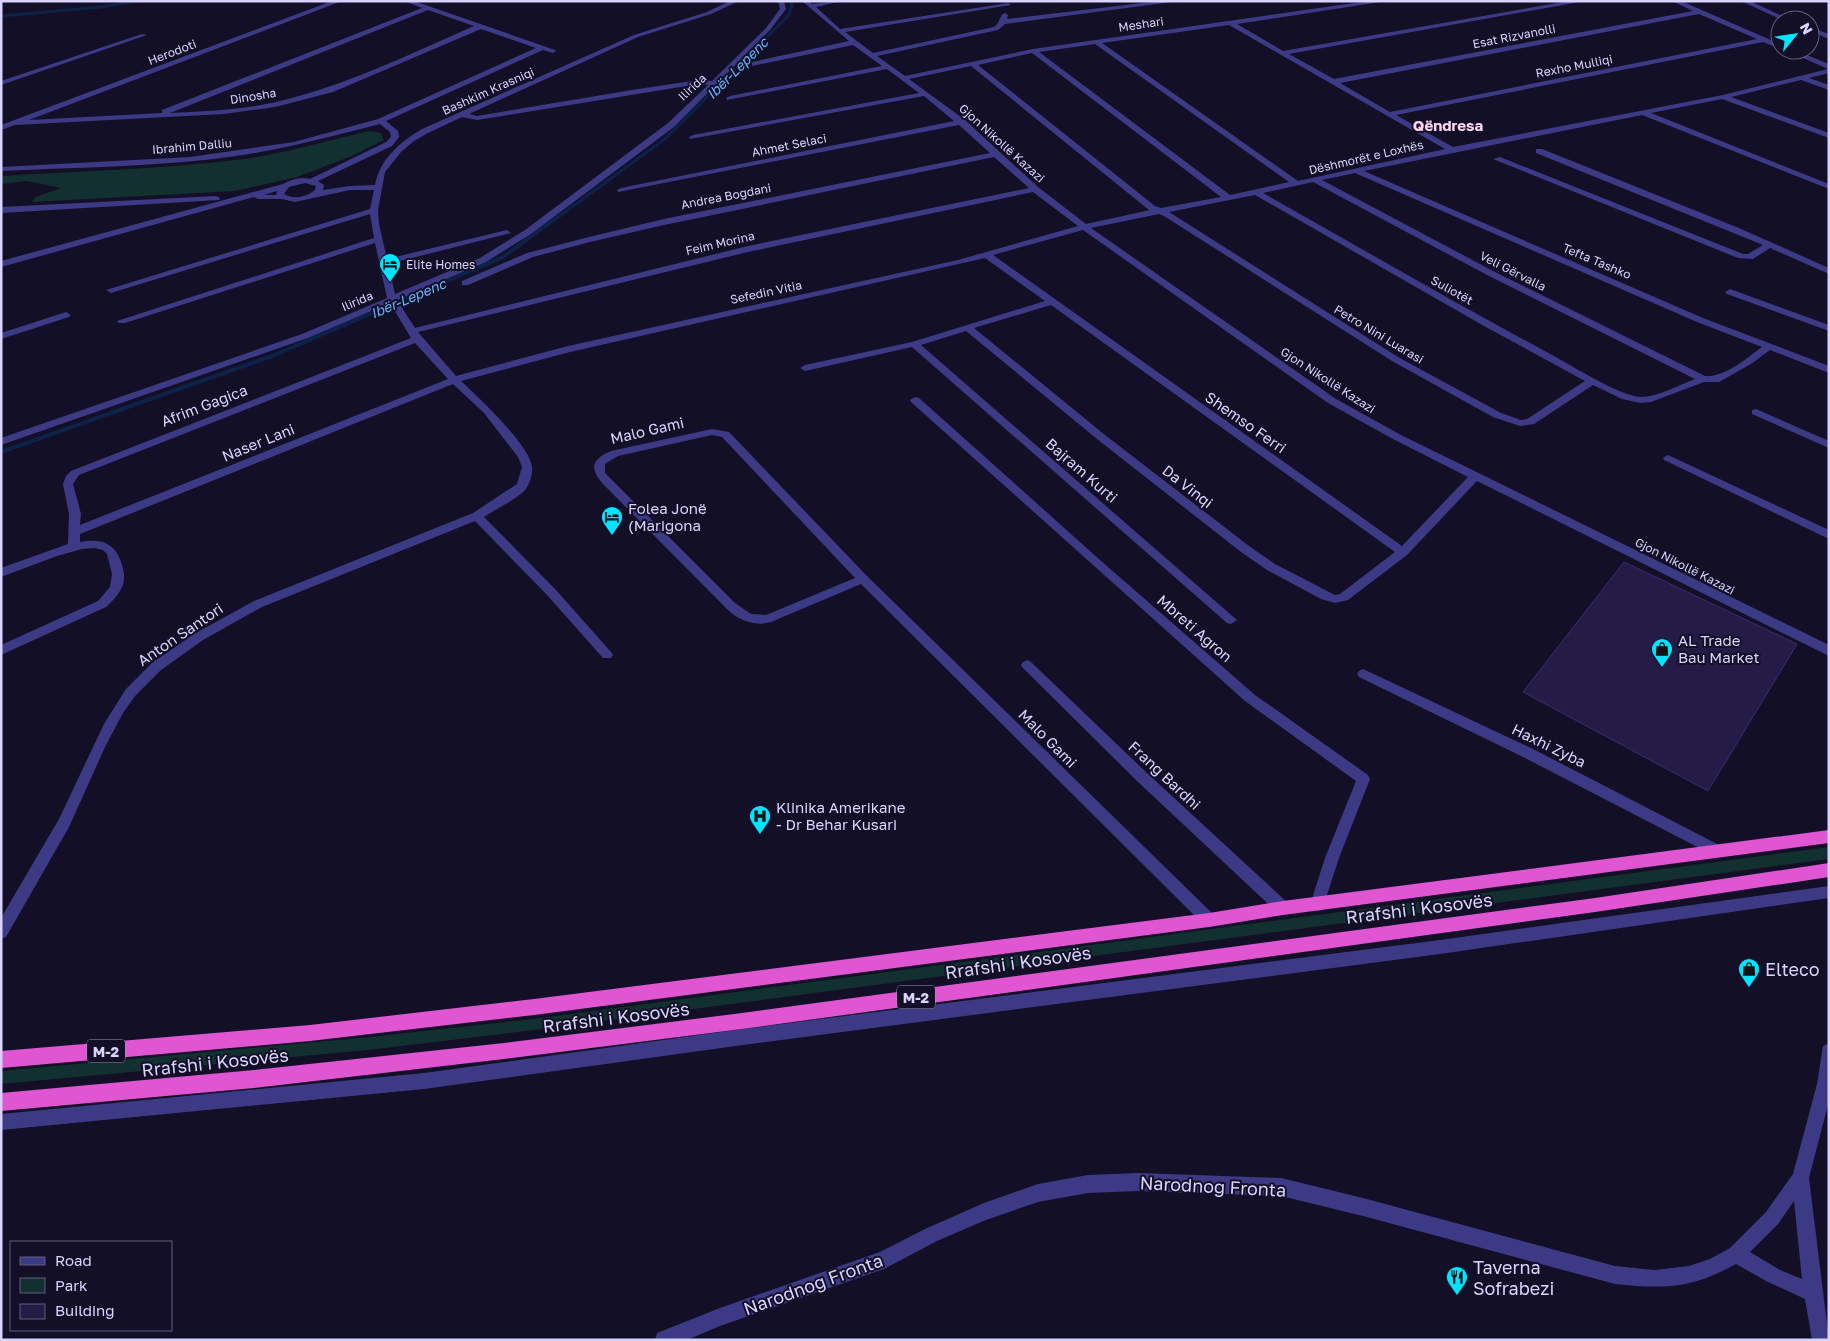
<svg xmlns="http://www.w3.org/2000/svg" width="1830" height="1341" font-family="'Golos Text',sans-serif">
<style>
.green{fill:#12302f}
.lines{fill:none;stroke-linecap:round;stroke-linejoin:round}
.stream-far1{stroke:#0c2248;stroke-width:3}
.stream{stroke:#0c2248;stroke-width:4}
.building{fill:#241b47;stroke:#3b2d73}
.minor{fill:#3d3a85;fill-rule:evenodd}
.trunk{fill:#e055d1;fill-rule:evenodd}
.labels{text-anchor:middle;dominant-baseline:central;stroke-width:4;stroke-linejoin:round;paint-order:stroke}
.far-street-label{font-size:12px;fill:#d9d4ff;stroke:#130f26}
.far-poi-label{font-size:12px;fill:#d9d4ff;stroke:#130f26;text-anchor:start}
.far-water-label{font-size:14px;font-style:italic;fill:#62b6ff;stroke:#130f26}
.shield{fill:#130f26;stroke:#9e99be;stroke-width:1}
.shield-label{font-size:14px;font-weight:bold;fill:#d9d4ff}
.far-quarter-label{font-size:15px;font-weight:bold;fill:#ffd6f0;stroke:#130f26}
.street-label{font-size:15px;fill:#d9d4ff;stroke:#130f26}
.poi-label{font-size:15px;fill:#d9d4ff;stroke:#130f26;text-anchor:start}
.near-street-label{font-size:18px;fill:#d9d4ff;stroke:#130f26}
.near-poi-label{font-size:18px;fill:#d9d4ff;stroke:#130f26;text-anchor:start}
</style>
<rect width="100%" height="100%" fill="#130f26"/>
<g class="green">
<path d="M370,131L381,133L384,140L352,156L297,177L235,191L32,202L36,197L61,188L27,181L1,184V176C82,171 164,169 244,159C287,153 328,140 370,131Z"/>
<path d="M1829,847V859L534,1030L368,1050L1,1084V1071L369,1037L533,1019Z"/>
</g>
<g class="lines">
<g class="stream-far1">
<path d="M1,16L101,7L137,1"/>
<path d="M557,218L666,138L789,15L792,5L790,1"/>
</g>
<path class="stream" d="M1,452L272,356L503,257L558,217"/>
</g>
<path class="building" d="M1624,562L1797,644L1708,791L1523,692Z"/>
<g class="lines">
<g class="minor">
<path d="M332,1H342L29,120L162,113V110L422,8L404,1H414L555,50L556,51L553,53L543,50L386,121L398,131L399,137L392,146L318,181L324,185L323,190L350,186L375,185C380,159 400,142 422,129L634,35L707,12L730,1H739L711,14L638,37L469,114L477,116L638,89L699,80L712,81L766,28L780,9L778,1H784L786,9L770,30L674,127L531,234L486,262L397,300L415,328L748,246L1029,188L994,157L664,225L590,242L533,257L468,285H462V281L527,253L589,237L664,219L990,153L959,125L618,192L617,190L621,188L954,121L924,96L690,139L689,137L693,135L919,93L887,69L727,100L726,98L730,96L882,66L853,45L752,66V62L849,41L802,1H809L812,4L841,1L816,7L840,29L1008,3L1011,5L845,32L873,53L994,27C1000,24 999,15 1005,13L1008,15L1007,19L1159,1H1180L1005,24L998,30L877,56L905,76L1033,49L1368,1H1387L1237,24L1283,51L1569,1H1585L1289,54L1334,79L1693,11L1672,1H1681L1780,44V49L1763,42L1396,115L1453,147L1723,95L1828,69L1785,50H1794L1829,64V73L1809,78L1829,85V90L1801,80L1731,97L1829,133V138L1722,99L1651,113L1829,184V189L1642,115L1364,171L1703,318L1829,366V373L1770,350L1751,364L1719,382H1704L1651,402L1640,403L1622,399L1593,385L1534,424L1520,426L1493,417L1392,361L1164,216L1159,214L1091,228L1336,399L1401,435L1829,645V656L1477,481L1407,555L1348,600L1335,603L1321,599L1267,570L1241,552L1097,439L966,331L921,345L1237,620L1231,624L1227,623L912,347L805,371L800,368L805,365L912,342L1045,301L985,258L570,352L461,381C478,397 529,444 532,467C533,473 530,483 526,489C516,500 497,508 484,517L556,590L611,652L613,655L611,658H603L548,596L475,521L262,607L203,640L161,670L135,696L123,713L105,747L69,827L6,937L1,939V918L59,819L104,724L126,689L152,663L194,634L254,601L473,513L517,484L522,467L518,457L484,413L453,384L80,534V542C101,538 116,543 122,565C124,572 125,578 123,585C119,594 113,601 106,607L1,655V645L98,601L110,587L112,574L107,554L103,550L95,548L82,549L57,556L1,577V568L68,544L69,514L63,484L66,476L71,471L411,338L390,303L308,338L1,445V438L302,334L387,298L375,243L125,323H119L117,321L374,238L370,214L114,292L111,293L106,290L370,209L374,190H350L295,202L282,199H258L254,197L1,267V261L283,184C290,180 301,176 310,179L386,142L391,137L390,132L380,124C332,136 285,149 236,156C159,167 79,167 1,171V167L190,157L294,142L378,119L536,48L481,29L333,92L275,107L224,114L15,125L1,130V125ZM428,10L474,26C410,54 345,86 276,102C242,110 205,111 170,113ZM1699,14L1757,39L1390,112L1340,83ZM1229,25L1445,149L1298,181L1102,43ZM1095,44L1289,182L1230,195L1039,52ZM1032,53L1221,197L1161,208L1155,206L978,65ZM971,66L1149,210H1150L1086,224L1038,187L965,120L909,79ZM699,84L708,85L668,123L525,230L480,258L395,294L388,264L511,233L507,230L387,259L379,224L378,210L385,172L401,152L414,141L428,133L462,117L477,120ZM1355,173L1697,322L1762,347C1747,358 1724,378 1705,376L1493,271L1322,180ZM1313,182L1487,275L1695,379C1679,385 1658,397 1641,397C1619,396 1573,366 1552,355C1455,303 1359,247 1263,193ZM305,183L316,186L315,190C306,197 295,200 284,194L289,187ZM277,191L276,195H264ZM1033,192L1078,226L958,260L568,346L456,376L418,332L748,252ZM1255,195L1484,326L1585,381L1527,419L1521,420L1501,413L1398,357L1169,212ZM1083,230L1328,403L1393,439L1468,477L1402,546L993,255ZM1051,305L1395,552L1340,594L1335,595L1275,564L1249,546L1105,435L974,328ZM415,343L448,379L80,525L81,514L73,484L79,475Z"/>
<path d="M1741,1H1750L1791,20H1782Z"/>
<path d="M1810,27L1829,34V39L1810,31Z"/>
<path d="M142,34L147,35L1,85V81Z"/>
<path d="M1536,149H1542L1739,228L1829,268V274L1770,248L1753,259L1738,258L1493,159L1500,157L1743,254H1748L1763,245L1536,153Z"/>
<path d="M216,196L220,198L219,200L1,213V207Z"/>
<path d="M1730,289L1829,325V331L1727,294L1725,292Z"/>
<path d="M66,312L71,315L69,317L1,339V333Z"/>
<path d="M915,397L919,398L1100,560L1255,695L1368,775L1370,779L1339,858L1322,910L1317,911L1312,910L1310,905L1325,858L1356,781L1245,701L911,402L910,400Z"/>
<path d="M1756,409L1829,441V448L1752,414V410Z"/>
<path d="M712,429L729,432L867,576L1214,915L1216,920L1214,925L1209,927L1204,925L861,584L771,622C755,627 738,620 727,609L603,484C589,468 592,459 611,451ZM712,435L722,437L855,578L766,615L751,614L735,603L605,473V464L618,456Z"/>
<path d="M1668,455L1829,530V539L1664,460L1663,458Z"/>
<path d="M1027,660L1031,662L1147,773L1288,903L1290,908L1288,913L1283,914L1278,913L1137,781L1023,668L1021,665L1023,662Z"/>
<path d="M1363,669L1533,749L1723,847L1725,851L1723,855L1718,857L1713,855L1523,757L1359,677L1357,674L1359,671Z"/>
<path d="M1829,886V898L1440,954L743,1045L424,1089L1,1130V1114L424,1073L743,1029L1440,940Z"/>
<path d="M1829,1043V1101L1809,1178L1829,1340H1812L1805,1299L1768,1282L1736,1264C1691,1289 1665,1289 1615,1284L1363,1216L1281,1196L1138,1191L1088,1193L1038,1202L986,1220L937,1241L884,1269L720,1326L687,1340H655L657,1333L720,1308L880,1252L925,1229L984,1203L1038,1184L1088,1175L1138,1173L1281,1178L1363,1198L1615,1266L1655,1270L1689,1266L1710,1259L1730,1248L1766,1212L1793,1174L1817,1084L1823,1046ZM1794,1201L1802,1279L1780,1270L1750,1252L1778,1224Z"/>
</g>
<g class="trunk">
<path d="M1829,830V843L1283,915L1209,927L534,1015L310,1041L1,1068V1051L310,1025L534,999L1209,913L1283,901Z"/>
<path d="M1829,863V877L1595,912L742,1029L504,1059L254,1088L1,1111V1093L254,1070L504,1043L742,1013L1595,898Z"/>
</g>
</g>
<defs>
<g id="hotel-pin" transform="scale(1.125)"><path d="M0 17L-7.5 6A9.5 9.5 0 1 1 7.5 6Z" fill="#00e5ff" stroke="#130f26"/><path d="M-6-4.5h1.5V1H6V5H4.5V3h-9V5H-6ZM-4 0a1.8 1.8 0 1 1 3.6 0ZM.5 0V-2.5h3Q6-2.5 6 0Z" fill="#111"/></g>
<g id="shop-pin" transform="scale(1.125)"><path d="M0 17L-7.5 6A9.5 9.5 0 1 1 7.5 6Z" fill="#00e5ff" stroke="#130f26"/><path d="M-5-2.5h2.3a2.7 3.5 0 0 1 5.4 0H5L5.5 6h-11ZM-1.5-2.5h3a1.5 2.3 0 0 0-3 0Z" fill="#111"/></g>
<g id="hospital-pin" transform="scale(1.125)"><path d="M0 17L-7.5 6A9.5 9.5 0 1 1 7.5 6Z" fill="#00e5ff" stroke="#130f26"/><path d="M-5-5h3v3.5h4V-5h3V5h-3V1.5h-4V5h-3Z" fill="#111"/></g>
<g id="restaurant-pin" transform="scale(1.125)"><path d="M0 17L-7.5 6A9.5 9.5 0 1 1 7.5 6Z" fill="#00e5ff" stroke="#130f26"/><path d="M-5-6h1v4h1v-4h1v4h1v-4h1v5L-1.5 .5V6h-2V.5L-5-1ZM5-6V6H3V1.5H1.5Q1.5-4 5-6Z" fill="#111"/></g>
</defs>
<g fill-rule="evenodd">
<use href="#hotel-pin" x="390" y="264"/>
<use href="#hotel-pin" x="612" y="517"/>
<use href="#shop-pin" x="1662" y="649"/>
<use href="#hospital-pin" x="760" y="816"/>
<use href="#shop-pin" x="1749" y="969"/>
<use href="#restaurant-pin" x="1457" y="1277"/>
</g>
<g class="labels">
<g class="far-street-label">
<text transform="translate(1141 24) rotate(-8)">Meshari</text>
<text transform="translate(1514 36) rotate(-11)">Esat Rizvanolli</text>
<text transform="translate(172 52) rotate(-21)">Herodoti</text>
<text transform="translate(1574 66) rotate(-11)">Rexho Mulliqi</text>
<text transform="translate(692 87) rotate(-43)">Ilirida</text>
<text transform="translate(488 91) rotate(-24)">Bashkim Krasniqi</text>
<text transform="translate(253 96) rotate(-9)">Dinosha</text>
<text transform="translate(1002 143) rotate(42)">Gjon Nikollë Kazazi</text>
<text transform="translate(789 145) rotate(-11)">Ahmet Selaci</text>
<text transform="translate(192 146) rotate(-5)">Ibrahim Dalliu</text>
<text transform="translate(1366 157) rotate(-13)">Dëshmorët e Loxhës</text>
<text transform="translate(726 196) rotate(-11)">Andrea Bogdani</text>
<text transform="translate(720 243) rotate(-13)">Feim Morina</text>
<text transform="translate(1597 261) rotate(23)">Tefta Tashko</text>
<text transform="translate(1513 271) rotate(27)">Veli Gërvalla</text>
<text transform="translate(1452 290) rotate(29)">Suliotët</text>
<text transform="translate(766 292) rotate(-12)">Sefedin Vitia</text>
<text transform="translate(357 301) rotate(-23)">Ilirida</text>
<text transform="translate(1379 334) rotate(31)">Petro Nini Luarasi</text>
<text transform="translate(1328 380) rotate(33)">Gjon Nikollë Kazazi</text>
<text transform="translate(1685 566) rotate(27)">Gjon Nikollë Kazazi</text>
</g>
<g class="far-poi-label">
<text x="406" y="264">Elite Homes</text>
</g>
<g class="far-water-label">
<text transform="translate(737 68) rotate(-45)">Ibër-Lepenc</text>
<text transform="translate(408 298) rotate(-23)">Ibër-Lepenc</text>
</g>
<g class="shield">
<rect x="897" y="985.5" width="38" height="23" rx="4"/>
<rect x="87" y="1039.5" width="38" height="23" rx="4"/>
</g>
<g class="shield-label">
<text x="916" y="997">M-2</text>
<text x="106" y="1051">M-2</text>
</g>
<g class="far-quarter-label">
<text x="1448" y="125">Qëndresa</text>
</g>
<g class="street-label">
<text transform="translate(204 405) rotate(-21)">Afrim Gagica</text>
<text transform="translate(1246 422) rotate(35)">Shemso Ferri</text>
<text transform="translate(647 430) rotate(-13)">Malo Gami</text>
<text transform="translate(258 442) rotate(-22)">Naser Lani</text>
<text transform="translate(1082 470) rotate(41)">Bajram Kurti</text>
<text transform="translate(1188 486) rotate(38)">Da Vinqi</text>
<text transform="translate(1195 628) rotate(41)">Mbreti Agron</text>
<text transform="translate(180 634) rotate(-34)">Anton Santori</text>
<text transform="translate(1048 738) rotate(45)">Malo Gami</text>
<text transform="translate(1549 745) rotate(26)">Haxhi Zyba</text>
<text transform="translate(1165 775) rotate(43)">Frang Bardhi</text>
</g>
<g class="poi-label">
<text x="628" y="508">Folea Jonë<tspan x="628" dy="17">(Marigona</tspan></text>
<text x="1678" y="640">AL Trade<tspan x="1678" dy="17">Bau Market</tspan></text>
<text x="776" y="807">Klinika Amerikane<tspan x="776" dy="17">- Dr Behar Kusari</tspan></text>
</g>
<g class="near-street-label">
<text transform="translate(1419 908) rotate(-7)">Rrafshi i Kosovës</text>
<text transform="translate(1018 962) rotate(-8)">Rrafshi i Kosovës</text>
<text transform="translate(616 1017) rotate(-7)">Rrafshi i Kosovës</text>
<text transform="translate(215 1062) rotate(-6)">Rrafshi i Kosovës</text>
<text transform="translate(1213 1186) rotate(3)">Narodnog Fronta</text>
<text transform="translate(813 1284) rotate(-20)">Narodnog Fronta</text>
</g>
<g class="near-poi-label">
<text x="1765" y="969">Elteco</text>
<text x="1473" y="1267">Taverna<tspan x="1473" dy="21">Sofrabezi</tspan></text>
</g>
</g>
<rect width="1830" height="1341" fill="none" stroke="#d9d4ff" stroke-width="5"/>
<rect x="10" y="1241" width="162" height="90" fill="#130f26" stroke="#625e7d"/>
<rect x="20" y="1257" width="25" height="8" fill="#3d3a85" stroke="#625e7d"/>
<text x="55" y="1266" font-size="15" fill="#d9d4ff">Road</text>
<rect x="20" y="1278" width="25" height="15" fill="#12302f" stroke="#625e7d"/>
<text x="55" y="1291" font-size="15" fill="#d9d4ff">Park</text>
<rect x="20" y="1304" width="25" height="15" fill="#241b47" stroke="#625e7d"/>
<text x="55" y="1316" font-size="15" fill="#d9d4ff">Building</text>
<g transform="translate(1795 35) rotate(60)"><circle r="24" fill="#130f26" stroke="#625e7d"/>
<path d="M0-4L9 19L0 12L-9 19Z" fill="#00e5ff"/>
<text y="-8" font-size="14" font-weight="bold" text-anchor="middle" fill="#d9d4ff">N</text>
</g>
</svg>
